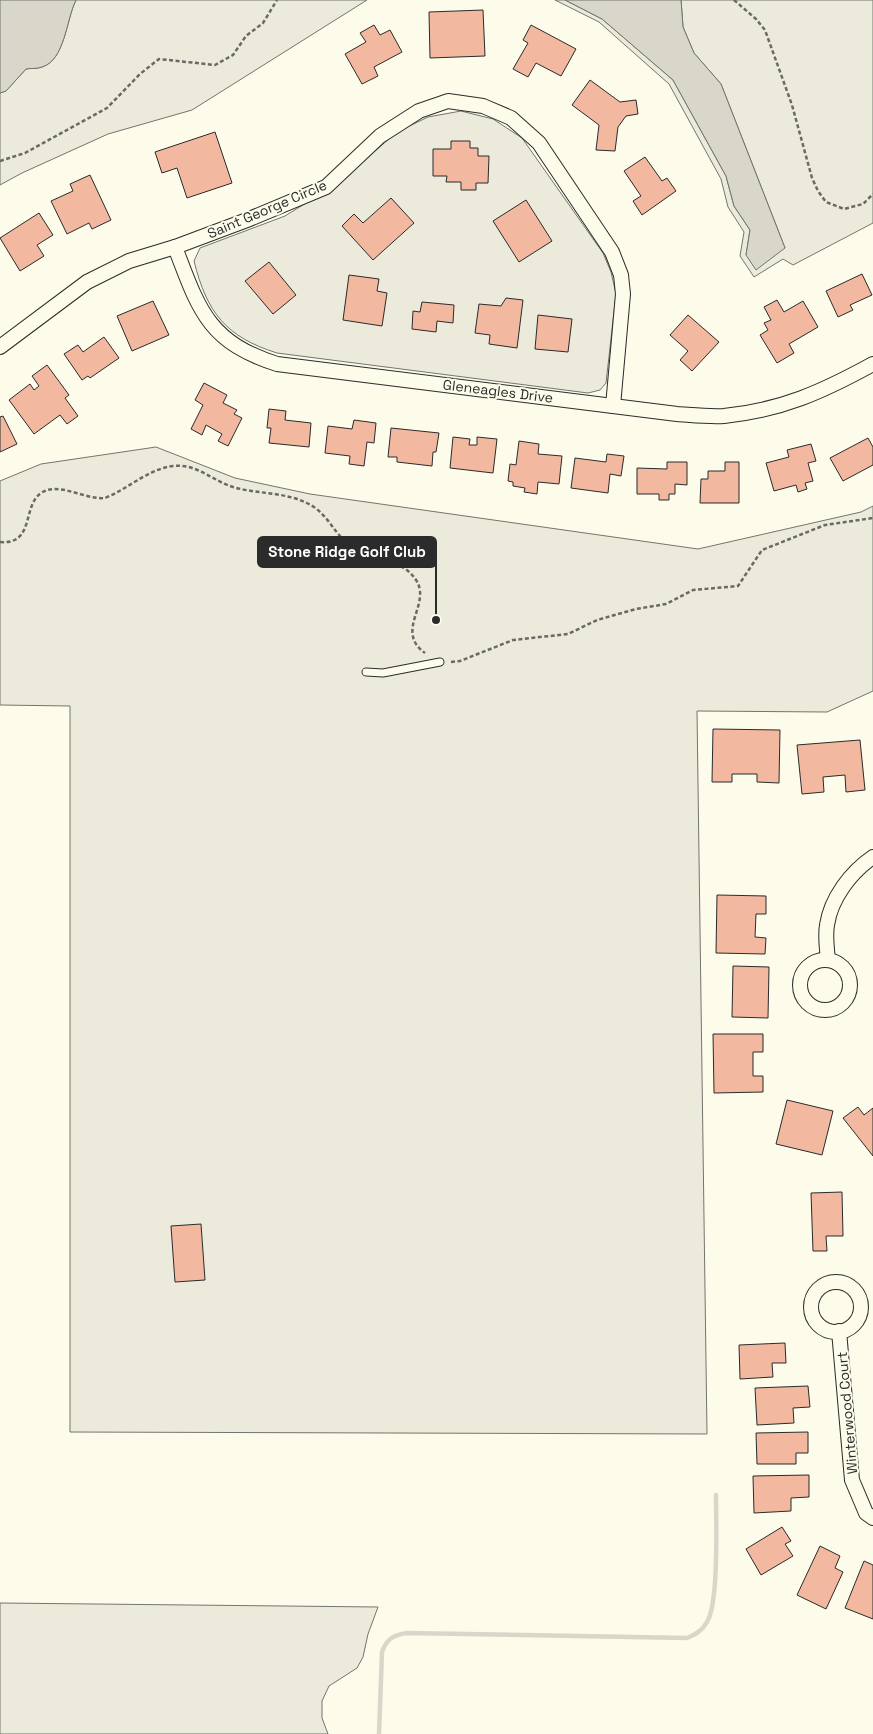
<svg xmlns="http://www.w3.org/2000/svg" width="873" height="1734" font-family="'Space Grotesk',sans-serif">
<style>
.green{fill:#ecebdb;stroke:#74746e}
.water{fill:#d8d7c9;stroke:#74746e}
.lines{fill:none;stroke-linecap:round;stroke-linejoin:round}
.stream{stroke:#d8d7c9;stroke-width:4.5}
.building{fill:#f2b8a0;stroke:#2b2b2b}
.service-casing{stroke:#2b2b2b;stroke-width:9}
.minor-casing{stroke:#2b2b2b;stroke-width:16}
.path{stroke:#6a6964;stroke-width:2.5;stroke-dasharray:4 2.5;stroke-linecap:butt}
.service{stroke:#fdfbea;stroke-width:7}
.minor{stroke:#fdfbea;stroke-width:14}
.labels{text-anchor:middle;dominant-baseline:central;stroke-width:4;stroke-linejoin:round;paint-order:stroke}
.street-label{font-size:14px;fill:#2b2b2b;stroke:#fdfbea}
.leader{fill:none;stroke:#2b2b2b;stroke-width:2}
.callout-dot{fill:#2b2b2b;stroke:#fdfbea;stroke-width:2}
.callout{fill:#2b2b2b;stroke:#2b2b2b;stroke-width:2}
.callout-label{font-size:15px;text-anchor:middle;font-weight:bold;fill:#fff}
</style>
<rect width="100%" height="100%" fill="#fdfbea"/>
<g class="green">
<path d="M76,0H367L192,110L108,134L22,173L0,185V93L6,91L26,69C31,68 37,69 42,67C65,60 66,20 76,0Z"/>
<path d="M555,0H565L602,19L673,80L726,176L734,206L750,230L746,255L785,248L721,84L694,53L683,27L681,0H873V223L793,265L783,259L754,277L740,256L744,232L728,207L721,179L669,84L599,22Z"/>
<path d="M461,111L493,119L522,138L603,253L611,272L616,294L606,383L600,390L588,393L277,353C226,337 207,313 194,261L200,248L285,216L337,184L397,132L428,117Z"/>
<path d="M156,447L235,478L310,494L698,549L861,512L873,506V691L827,712L697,711L707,1434L70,1432V706L0,705V481L41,464Z"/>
<path d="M0,1603L378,1607L368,1634L363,1657L357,1668L329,1686L322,1701V1718L328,1734H0Z"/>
</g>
<g class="water">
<path d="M0,0H76C66,20 65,60 42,67C37,69 31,68 26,69L6,91L0,93Z"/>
<path d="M565,0H681L683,27L694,53L721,84L785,248L756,270L746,255L750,230L734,206L726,176L673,80L602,19Z"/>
</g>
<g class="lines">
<path class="stream" d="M379,1734L382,1652C387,1638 394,1635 407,1633L687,1638C696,1634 702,1631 707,1622C719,1603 716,1522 716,1495"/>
</g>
<g class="building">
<path d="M483,10L485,56L430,58L429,12Z"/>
<path d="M374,25L380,35L390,30L402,52L374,67L378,76L362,84L345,54L366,42L360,33Z"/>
<path d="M531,25L576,49L561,76L536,63L528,77L513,69L528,43L523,40Z"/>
<path d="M590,80L620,102L636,100L638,114L626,116L618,127L615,151L596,150L599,125L572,105Z"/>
<path d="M215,132L232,183L187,198L177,168L162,173L155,152Z"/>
<path d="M451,141H470V148H478V156H489L488,183H476V190H461V182H446L447,176H433V149H451Z"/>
<path d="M645,157L662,181L667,178L676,191L642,215L633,201L641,196L624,171Z"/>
<path d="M90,175L111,220L92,229L89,223L67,234L51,201L73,191L70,184Z"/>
<path d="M391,198L414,223L373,260L342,226L354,214L363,223Z"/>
<path d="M526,200L552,241L519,262L493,221Z"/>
<path d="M39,213L53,235L37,245L44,256L20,271L0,238Z"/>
<path d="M269,262L296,295L273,314L245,281Z"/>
<path d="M862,274L872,295L850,305L853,310L838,317L826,291Z"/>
<path d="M349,275L379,279L377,291L387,293L382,326L343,320Z"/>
<path d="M506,298L523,300L517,348L489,344L490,335L475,333L479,304L501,306Z"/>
<path d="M777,300L784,312L803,301L818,327L789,344L794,353L777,363L760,335L768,330L764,323L771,320L764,307Z"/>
<path d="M153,301L169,335L132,351L117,316Z"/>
<path d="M422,302L454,305L453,323L437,321L436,332L412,329L413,311L420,312Z"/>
<path d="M538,315L572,319L568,352L535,349Z"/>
<path d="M688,315L719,342L692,371L680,360L688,351L670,335Z"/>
<path d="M104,337L119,358L90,378L88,376L82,380L64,354L78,345L83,352Z"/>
<path d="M47,365L69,395L65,398L78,416L67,424L60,415L34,434L9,400L30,384L34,390L39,386L32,376Z"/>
<path d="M204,383L227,395L223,403L237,410L234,414L242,418L228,446L218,441L222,434L206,425L202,435L191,429L203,405L195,400Z"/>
<path d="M269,409L286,411L285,420L311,423L309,447L269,443L271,428H267Z"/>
<path d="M3,416L17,444L0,452V417Z"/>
<path d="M354,420L376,423L374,443L367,442L364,466L349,464L350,456L325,453L328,426L352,429Z"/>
<path d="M391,428L439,433L436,452H433L432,466L397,462V457H388Z"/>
<path d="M453,437L470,439L469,445H477V437L497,439L493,473L450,468Z"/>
<path d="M868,438L873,447V465L843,481L830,458Z"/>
<path d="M519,441L539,444L538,454L562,456L559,484L538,482L537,494L524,492L525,488L513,486V482L508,481L510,464L516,465Z"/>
<path d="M811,444L816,461L808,463L813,481L805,483L807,489L798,492L796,485L774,491L766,463L789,457L787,450Z"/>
<path d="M607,454L624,456L621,476L610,474L608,493L571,488L575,458L606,462Z"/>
<path d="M667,462H687V485L675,484V494H669V500H659V494H637V468L667,469Z"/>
<path d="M725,462H739V503H700L701,479H708V471H725Z"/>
<path d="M713,729L780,730L779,783L757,782V774H732V782H712Z"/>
<path d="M860,740L865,790L846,792L845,775L823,777L824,792L802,794L797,745Z"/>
<path d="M717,895L766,896V914H756L755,937L766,938L765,954L716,953Z"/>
<path d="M733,966L769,967L768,1018L732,1017Z"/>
<path d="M713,1034H763V1052H753V1076H763V1092L714,1093Z"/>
<path d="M787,1100L833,1111L822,1155L776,1144Z"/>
<path d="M858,1107L864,1115L873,1108V1156L843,1118Z"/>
<path d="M842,1192L843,1236H826L827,1251H813L811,1193Z"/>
<path d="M201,1224L205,1280L175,1282L171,1226Z"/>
<path d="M785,1343L786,1363H772L773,1377L740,1379L739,1345Z"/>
<path d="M808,1386L810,1407L793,1408L794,1423L757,1425L755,1388Z"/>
<path d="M808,1432V1453H796V1464H757L756,1433Z"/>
<path d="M809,1475V1497L791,1498V1511L754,1513L753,1476Z"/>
<path d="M782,1527L791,1541L785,1544L793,1556L761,1575L746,1549Z"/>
<path d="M820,1546L840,1556L835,1568L843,1572L826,1609L797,1595Z"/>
<path d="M864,1561L873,1565V1619L845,1608Z"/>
</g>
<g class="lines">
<g class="service-casing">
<path id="service" d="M366,672L383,673L440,662"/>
</g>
<g class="minor-casing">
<g id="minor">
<path d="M175,247C199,310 208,342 277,364L677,414C692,415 709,417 724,416C782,410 822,392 873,364"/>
<path d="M0,347L87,282L129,261L175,247L247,220L326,187L380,136L419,111L448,101L483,106L511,118L539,143L612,252L621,275L623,294L613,406"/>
<path d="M828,960C827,949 825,936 827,925C831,898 851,872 873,857"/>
<circle cx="825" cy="985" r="25"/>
<circle cx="836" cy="1307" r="25"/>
<path d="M839,1331L852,1480L866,1513L873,1518"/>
</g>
</g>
<g class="path">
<path d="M734,0L756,19L765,30L792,105L812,178L818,191L826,202L844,209L863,204L873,194"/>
<path d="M0,161L25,153L107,108L140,74L159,59L215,65L233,55L246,36L263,23L277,0"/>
<path d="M0,542C35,545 22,506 41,493C59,481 84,500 105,498C128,489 148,469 173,466C196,463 213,481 233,487C260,495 289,491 314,507C330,518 337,538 353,548C374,561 402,558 416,580C432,604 394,631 425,653"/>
<path d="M451,662L460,661L513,640L568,634L597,620L636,609L666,604L693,590L738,586L762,550L825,525L873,518"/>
</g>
<use href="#service" class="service"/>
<use href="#minor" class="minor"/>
</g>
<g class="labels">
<g class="street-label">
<text transform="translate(267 209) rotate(-23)">Saint George Circle</text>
<text transform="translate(498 391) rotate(7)">Gleneagles Drive</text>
<text transform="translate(847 1413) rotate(-95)">Winterwood Court</text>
</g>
</g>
<path class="leader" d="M436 620L436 552"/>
<circle class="callout-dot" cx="436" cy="620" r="5"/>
<rect class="callout" x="258" y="537" width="178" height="30" rx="5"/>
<g class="callout-label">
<text x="347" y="557">Stone Ridge Golf Club</text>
</g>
</svg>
